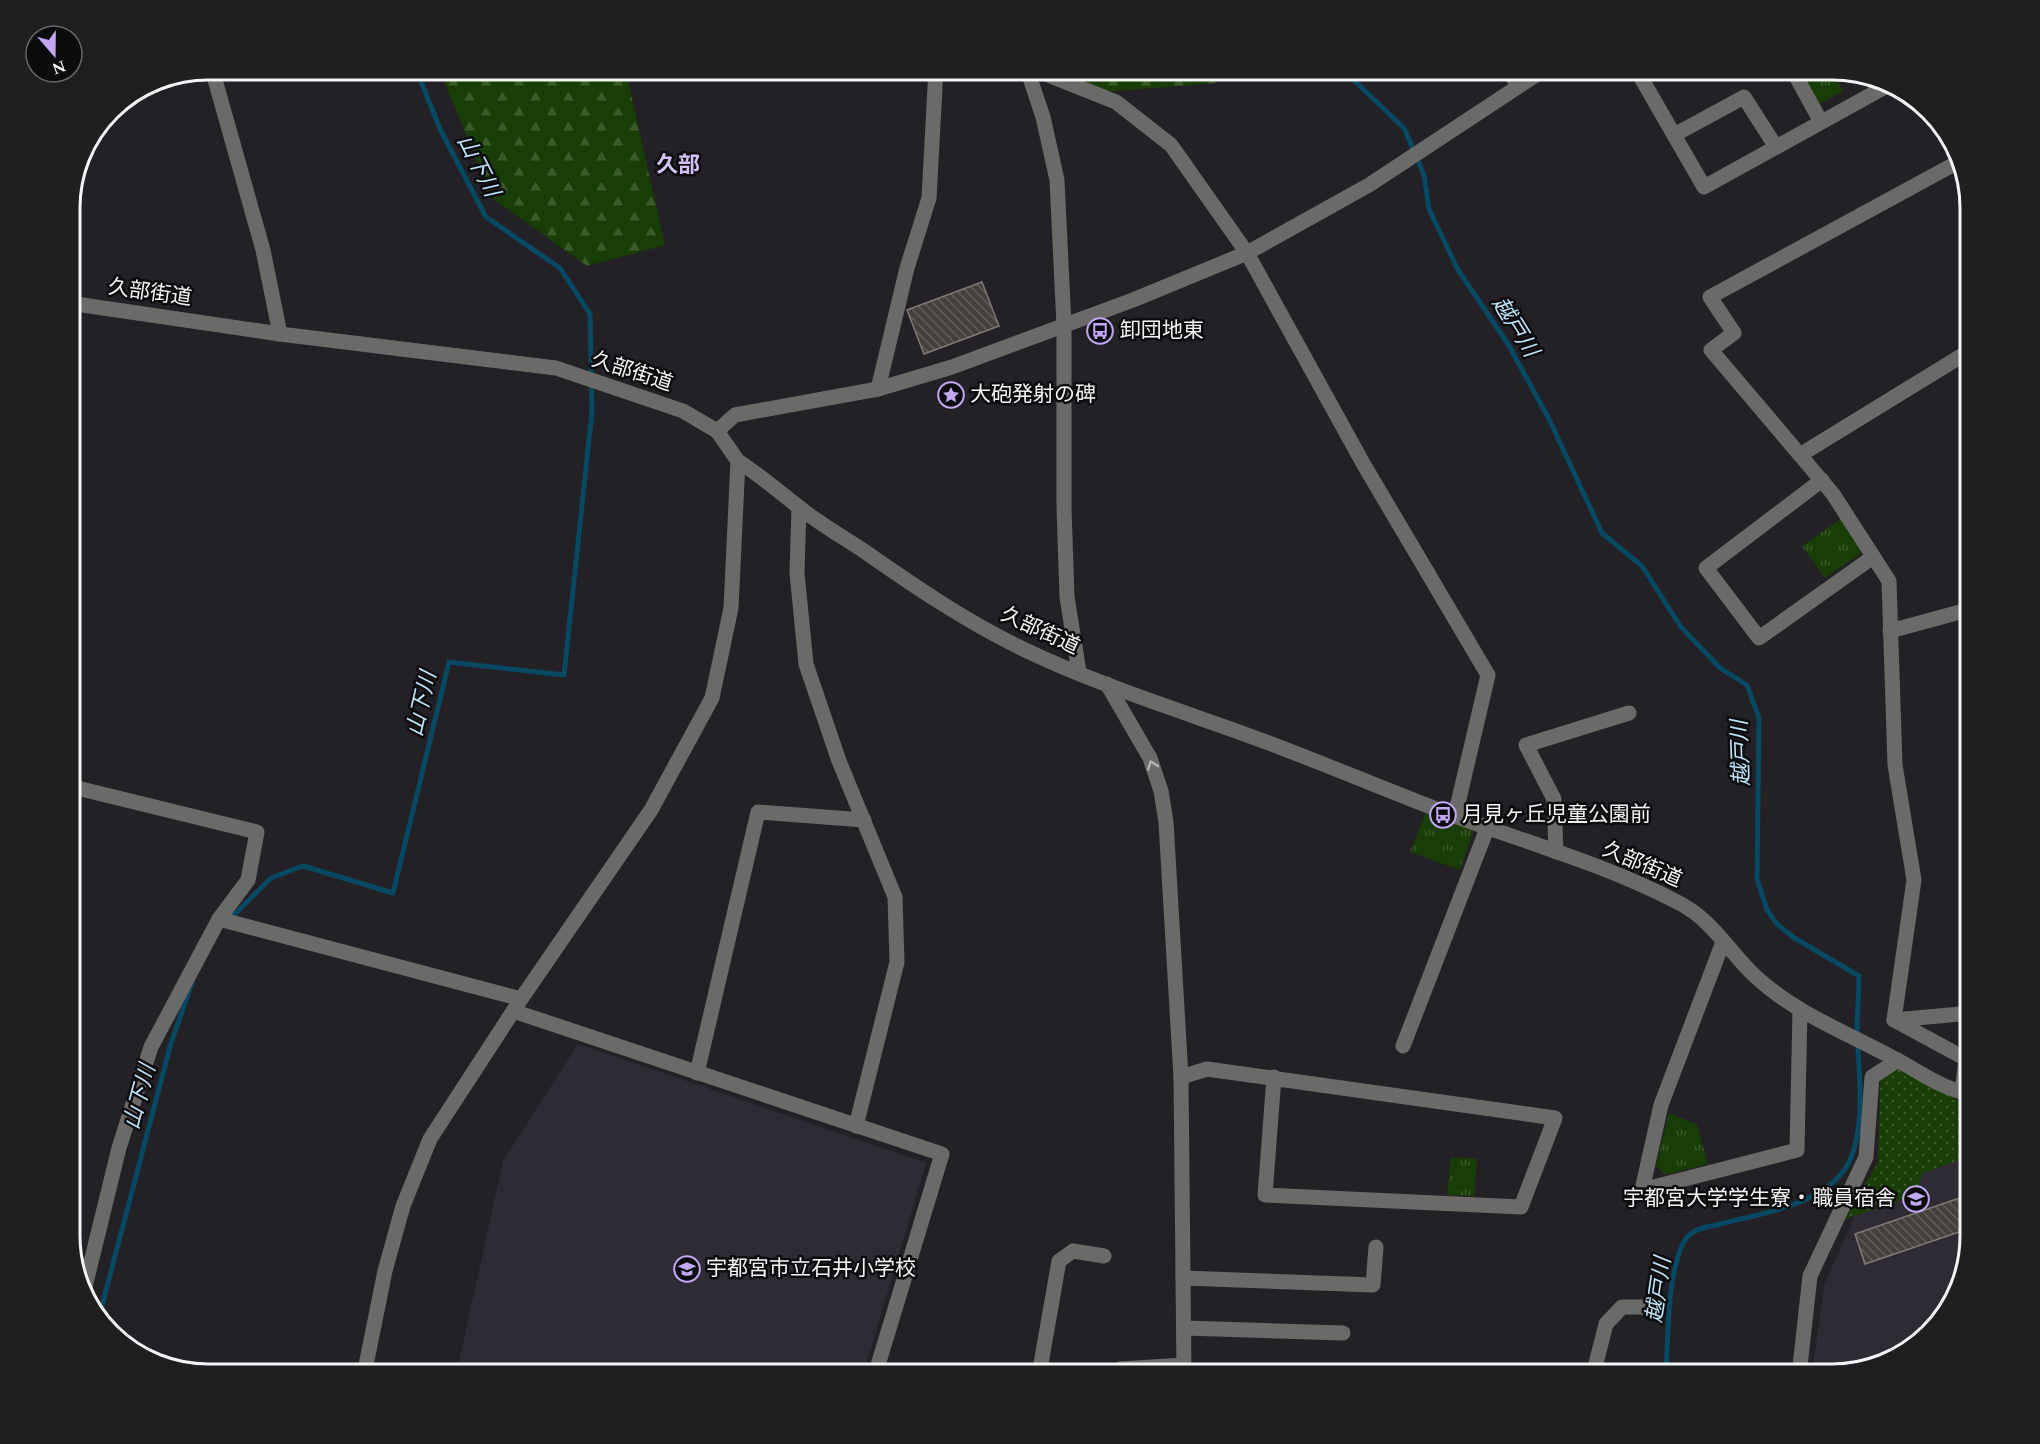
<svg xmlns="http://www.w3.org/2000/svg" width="2040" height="1444" font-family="Spectral,'Noto Sans JP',serif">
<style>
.built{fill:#2f2b34}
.grass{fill:url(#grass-dots)}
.forest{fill:url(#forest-firs)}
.park{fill:url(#park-tufts)}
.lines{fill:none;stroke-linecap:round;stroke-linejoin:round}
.stream{stroke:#074863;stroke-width:5}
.building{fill:url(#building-back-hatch);stroke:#807a77;stroke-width:1.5}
.minor{stroke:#6b6a68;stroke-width:15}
.tertiary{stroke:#6b6a68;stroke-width:15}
.oneway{stroke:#b6b5b6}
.labels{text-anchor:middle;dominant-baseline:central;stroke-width:5;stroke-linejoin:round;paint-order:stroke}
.street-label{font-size:21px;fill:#f4f3f6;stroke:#0c0b0d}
.poi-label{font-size:21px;fill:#f4f3f6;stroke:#0c0b0d;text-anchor:start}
.neighbourhood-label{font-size:22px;font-weight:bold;fill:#d4c1f9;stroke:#0c0b0d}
.water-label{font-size:22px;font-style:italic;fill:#bde3f8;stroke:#0c0b0d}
.rim{fill:none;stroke:#f4f3f6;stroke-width:3}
</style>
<defs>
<pattern id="grass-dots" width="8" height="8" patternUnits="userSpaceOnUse" patternTransform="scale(1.5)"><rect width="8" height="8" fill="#183d06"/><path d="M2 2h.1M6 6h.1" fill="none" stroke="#3a5a2b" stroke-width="1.8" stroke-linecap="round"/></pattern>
<pattern id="forest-firs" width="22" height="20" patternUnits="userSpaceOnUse" patternTransform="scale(1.5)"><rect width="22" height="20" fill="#183d06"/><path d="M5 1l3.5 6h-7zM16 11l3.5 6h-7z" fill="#3a5a2b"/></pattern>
<pattern id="park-tufts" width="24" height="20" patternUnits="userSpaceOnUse" patternTransform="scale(1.5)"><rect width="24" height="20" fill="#183d06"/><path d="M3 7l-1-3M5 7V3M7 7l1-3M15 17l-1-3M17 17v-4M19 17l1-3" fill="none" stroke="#3a5a2b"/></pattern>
<pattern id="building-back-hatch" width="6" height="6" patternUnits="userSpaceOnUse" patternTransform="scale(1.5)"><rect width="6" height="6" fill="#45403d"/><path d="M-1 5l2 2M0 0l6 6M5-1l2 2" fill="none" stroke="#605c5a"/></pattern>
</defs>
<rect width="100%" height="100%" fill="#232125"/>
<g class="built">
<path d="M578,1044L926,1163L863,1375H456L503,1161Z"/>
<path d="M1881,1068L1971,1108V1236L1942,1320L1894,1361L1832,1375H1812L1824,1286L1878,1162Z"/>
</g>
<path class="grass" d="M1893,1063L1971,1108V1168L1962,1159L1923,1173L1916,1195L1845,1219L1878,1162L1881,1068Z"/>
<g class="forest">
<path d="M439,69H613L626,72L665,245L587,266L492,198Z"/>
<path d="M1046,69H1233L1216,83L1091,93Z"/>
</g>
<g class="park">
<path d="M1831,69L1843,91L1819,104L1800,84Z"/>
<path d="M1842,518L1862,544L1860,554L1825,578L1802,546Z"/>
<path d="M1426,812L1475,826L1460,870L1410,852Z"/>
<path d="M1669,1113L1697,1125L1708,1164L1665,1175L1656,1166Z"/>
<path d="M1451,1157L1477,1159L1474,1196L1447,1195Z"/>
</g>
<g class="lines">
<g class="stream">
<path d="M1342,69L1404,128L1424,175L1429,209L1458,270L1508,344L1549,419L1602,533L1642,566L1681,627L1720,668L1747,685L1759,718L1757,879L1767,910L1777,924L1793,937L1859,976C1859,991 1858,1006 1857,1021C1857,1064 1866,1106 1854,1149C1840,1203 1766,1212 1721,1224C1710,1226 1691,1229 1685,1240C1667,1269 1668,1340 1666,1375"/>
<path d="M229,920L271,878L303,866L393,893L449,662L564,675L592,411L590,314L560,268L486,217L440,129L416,69"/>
<path d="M99,1317L171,1043L192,983"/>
</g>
</g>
<g class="building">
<path d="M982,282L999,326L924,354L907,310Z"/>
<path d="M1971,1194V1228L1865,1264L1855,1234Z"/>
</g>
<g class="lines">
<g class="minor">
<path d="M212,69L263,250L280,334"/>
<path d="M1027,69L1043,117L1057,180L1064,326V508L1067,597L1079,672"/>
<path d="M1033,69L1116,102L1171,145L1247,253L1364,465L1488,675L1455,816"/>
<path d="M1505,69L1520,85"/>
<path d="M1636,69L1704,187L1885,87"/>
<path d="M1792,69L1821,122"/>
<path d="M1674,135L1744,97L1776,147"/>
<path d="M878,389L907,268L929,198L936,69"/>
<path d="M1800,455L1711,350L1734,333L1710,297L1960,161"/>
<path d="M738,461C761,476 778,491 800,508C820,524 843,537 864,551C914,586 964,620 1019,647C1099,686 1186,712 1269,743C1330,766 1391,792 1452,815C1528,843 1610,866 1681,904C1713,921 1730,953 1756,977C1796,1014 1848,1033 1895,1059C1921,1072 1941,1089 1971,1094"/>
<path d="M1822,480L1706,568L1759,638L1873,557"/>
<path d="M799,507L797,573L806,664L839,761L895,897L897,962L856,1126"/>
<path d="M1890,631L1971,609"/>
<path d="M1107,684L1150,758L1161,791L1166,822L1181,1077L1184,1375"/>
<path d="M69,786L257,832L248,880L219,919L151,1047L119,1148L83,1295"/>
<path d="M1556,852L1554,799L1526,745L1629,713"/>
<path d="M219,919L521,999"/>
<path d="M1723,942L1661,1105L1642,1190L1797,1150L1800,1010"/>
<path d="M513,1011L942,1154L875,1375"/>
<path d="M1894,1020L1971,1013"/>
<path d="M1403,1046L1488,826"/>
<path d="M697,1073L758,812L864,820"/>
<path d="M1181,1077L1207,1069L1555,1118L1521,1207L1265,1195L1274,1077"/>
<path d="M1962,1092L1966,1059L1894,1020L1914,880L1895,765L1889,581L1833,494L1800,455L1971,350"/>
<path d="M1183,1278L1373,1285L1376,1247"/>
<path d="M1184,1328L1343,1333"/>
<path d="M1120,1369L1184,1365"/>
<path d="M1039,1375L1059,1261L1073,1251L1104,1256"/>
<path d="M1468,1375L1474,1373"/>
<path d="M1593,1375L1606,1324L1622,1307H1659"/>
<path d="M1799,1375L1810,1276L1866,1157L1872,1077L1898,1060"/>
</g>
<g class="tertiary">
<path d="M69,303L280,334L556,368L683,411L717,431L738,461L731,608L712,698L651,810L521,999L430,1139L403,1206L385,1271L364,1375"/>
<path d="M717,431L735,415L878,389L952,367L1133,300L1247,253L1369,185L1545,69"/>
</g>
</g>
<defs><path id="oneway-chevron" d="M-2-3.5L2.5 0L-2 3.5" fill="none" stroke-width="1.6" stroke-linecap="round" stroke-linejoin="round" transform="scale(1.5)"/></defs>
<use class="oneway" href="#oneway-chevron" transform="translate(1152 765) rotate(-110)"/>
<defs>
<g id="bus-ring" transform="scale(1.35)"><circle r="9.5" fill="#0c0b0d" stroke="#c2a8f2" stroke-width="1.5"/><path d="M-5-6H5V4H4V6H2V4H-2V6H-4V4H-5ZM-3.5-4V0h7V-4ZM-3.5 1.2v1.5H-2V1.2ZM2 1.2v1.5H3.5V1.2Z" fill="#c2a8f2"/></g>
<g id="sight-ring" transform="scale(1.35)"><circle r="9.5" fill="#0c0b0d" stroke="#c2a8f2" stroke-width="1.5"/><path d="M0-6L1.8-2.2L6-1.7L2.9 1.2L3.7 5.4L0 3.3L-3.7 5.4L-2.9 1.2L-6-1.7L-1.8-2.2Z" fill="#c2a8f2"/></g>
<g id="university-ring" transform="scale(1.35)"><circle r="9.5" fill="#0c0b0d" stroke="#c2a8f2" stroke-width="1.5"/><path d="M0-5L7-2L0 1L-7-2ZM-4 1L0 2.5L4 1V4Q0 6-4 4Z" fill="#c2a8f2"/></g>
<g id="school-ring" transform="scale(1.35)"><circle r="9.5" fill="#0c0b0d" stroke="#c2a8f2" stroke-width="1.5"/><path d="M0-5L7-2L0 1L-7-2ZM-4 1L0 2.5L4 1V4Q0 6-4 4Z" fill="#c2a8f2"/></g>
</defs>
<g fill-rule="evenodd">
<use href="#bus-ring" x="1100" y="331"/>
<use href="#sight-ring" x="951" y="395"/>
<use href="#bus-ring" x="1443" y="815"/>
<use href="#university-ring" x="1916" y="1199"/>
<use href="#school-ring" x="687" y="1269"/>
</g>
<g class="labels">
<g class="street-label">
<text transform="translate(150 293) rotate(8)">久部街道</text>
<text transform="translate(632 372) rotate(18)">久部街道</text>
<text transform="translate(1040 631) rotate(25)">久部街道</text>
<text transform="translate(1642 865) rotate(23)">久部街道</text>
</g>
<g class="poi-label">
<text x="1120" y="331">卸団地東</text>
<text x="970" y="395">大砲発射の碑</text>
<text x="1462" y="815">月見ヶ丘児童公園前</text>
<text x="1896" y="1199" text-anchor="end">宇都宮大学学生寮・職員宿舎</text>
<text x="706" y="1269">宇都宮市立石井小学校</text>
</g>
<g class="neighbourhood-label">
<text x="678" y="165">久部</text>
</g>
<g class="water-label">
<text transform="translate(478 166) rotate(63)">山下川</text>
<text transform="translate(1515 327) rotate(58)">越戸川</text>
<text transform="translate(422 704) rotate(-77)">山下川</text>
<text transform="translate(1741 753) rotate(-92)">越戸川</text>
<text transform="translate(140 1097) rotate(-75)">山下川</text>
<text transform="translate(1659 1290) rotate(-82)">越戸川</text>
</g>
</g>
<path d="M0 0H2040V1444H0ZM208 80H1832A128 128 0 0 1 1960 208V1236A128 128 0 0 1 1832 1364H208A128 128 0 0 1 80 1236V208A128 128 0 0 1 208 80Z" fill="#1f1e20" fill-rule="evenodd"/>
<path class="rim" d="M208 80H1832A128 128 0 0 1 1960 208V1236A128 128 0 0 1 1832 1364H208A128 128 0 0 1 80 1236V208A128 128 0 0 1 208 80Z"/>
<g transform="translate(54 54) rotate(160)"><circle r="28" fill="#0c0b0d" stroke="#69686a" stroke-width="1.5"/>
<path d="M0-4.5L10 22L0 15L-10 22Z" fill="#c2a8f2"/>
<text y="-9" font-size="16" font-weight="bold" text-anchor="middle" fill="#f4f3f6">N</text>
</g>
</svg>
